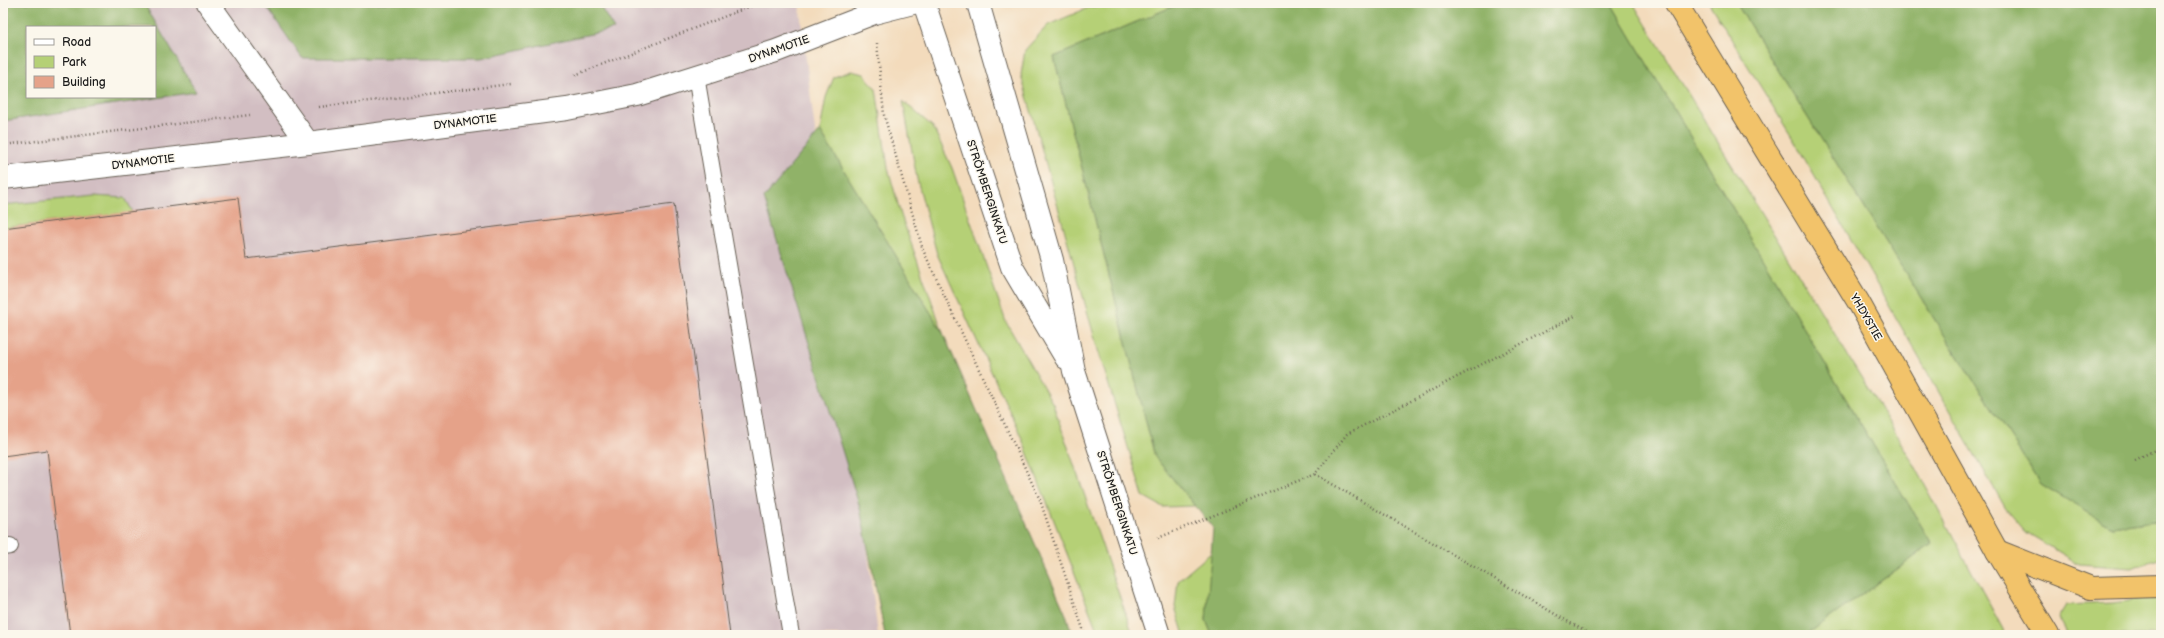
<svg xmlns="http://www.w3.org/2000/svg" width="2164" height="638" font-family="'Balsamiq Sans',sans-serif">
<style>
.industrial{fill:#d2bec2;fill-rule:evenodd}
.green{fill:#b5d076;stroke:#687649}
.forest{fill:#90b267;stroke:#566742;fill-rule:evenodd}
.building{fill:#e5a289}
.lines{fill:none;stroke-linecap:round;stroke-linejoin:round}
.service-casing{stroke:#675f54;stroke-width:18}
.minor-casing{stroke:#675f54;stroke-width:24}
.tertiary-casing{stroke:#675f54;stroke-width:24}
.trunk-casing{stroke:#675f54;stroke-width:24}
.path{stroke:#675f54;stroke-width:2.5;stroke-dasharray:1 3;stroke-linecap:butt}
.service{stroke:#fff;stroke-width:16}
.minor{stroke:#fff;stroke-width:22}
.tertiary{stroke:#fff;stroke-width:22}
.trunk{stroke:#f2c36a;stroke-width:22}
.labels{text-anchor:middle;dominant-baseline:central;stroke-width:3;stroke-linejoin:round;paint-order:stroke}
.street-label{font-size:11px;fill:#1c1c1c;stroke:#fbf7ec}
</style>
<rect width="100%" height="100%" fill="#fbf7ec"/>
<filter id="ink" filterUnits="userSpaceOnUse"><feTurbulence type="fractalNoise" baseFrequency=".025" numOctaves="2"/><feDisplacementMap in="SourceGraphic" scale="8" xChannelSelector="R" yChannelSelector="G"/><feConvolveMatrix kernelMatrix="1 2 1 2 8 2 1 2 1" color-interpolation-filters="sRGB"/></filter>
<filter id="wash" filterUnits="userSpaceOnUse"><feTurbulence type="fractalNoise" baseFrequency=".012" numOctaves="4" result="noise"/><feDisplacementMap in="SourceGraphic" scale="16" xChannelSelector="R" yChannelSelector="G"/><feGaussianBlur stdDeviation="0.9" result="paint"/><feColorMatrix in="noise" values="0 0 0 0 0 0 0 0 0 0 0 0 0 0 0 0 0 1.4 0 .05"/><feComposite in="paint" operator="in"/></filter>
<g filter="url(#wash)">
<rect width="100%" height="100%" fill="#f3dbbc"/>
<path class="industrial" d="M3,3H799L878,635H3ZM27,27H155V97H27Z"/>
<g class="green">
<path d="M1128,3H1181L1054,57L1155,457L1195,506L1163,507L1143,496L1098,350L1021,75L1025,50L1048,25L1090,7Z"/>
<path d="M1611,3H1633L1914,464L2006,635H1997L1995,632L1988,635H1806L1932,544Z"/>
<path d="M1709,3H1736L1955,352L2041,484L2112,527L2161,520V558L2131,568L2079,564L2026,532L2006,509L1796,144Z"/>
<path d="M851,71L864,74L876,89L888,168L901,215L943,333L820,131L826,97L834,77Z"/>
<path d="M903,101L933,127L952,168L1006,322L1053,404L1133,635H1099L1020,434L937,254L917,179Z"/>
<path d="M94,196L125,198L133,212L3,228V205Z"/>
<path d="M1212,552L1206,620L1212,635H1184L1175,607L1178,581Z"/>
<path d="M2161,597L2160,635H2067L2058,618L2066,605L2112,603Z"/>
</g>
<g class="forest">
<path d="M3,3H144L196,92L3,121ZM27,27H155V97H27Z"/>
<path d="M264,3H598L614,29L481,58H302Z"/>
<path d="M1181,3H1611L1932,544L1806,635H1212L1206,620L1213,528L1155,457L1054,57Z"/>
<path d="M1736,3H2161V520L2112,527L2041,484L1955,352Z"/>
<path d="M820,131L943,333L1067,617L1072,635H885L860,508L764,198Z"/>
</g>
<g id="blocks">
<path class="building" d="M238,198L246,259L674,204L730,635H70L47,450L3,456V228Z"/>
</g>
</g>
<g filter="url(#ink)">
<use href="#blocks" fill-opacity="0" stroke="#675f54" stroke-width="1"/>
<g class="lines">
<g class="service-casing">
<g id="service">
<path d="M696,76L791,635"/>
<path d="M3,547L10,546"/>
</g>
</g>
<g class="minor-casing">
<path id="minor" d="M208,3L308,143"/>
</g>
<g class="tertiary-casing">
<g id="tertiary">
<path d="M924,3L1012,267L1066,358"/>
<path d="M978,3L1052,260L1074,371L1159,635"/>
<path d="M3,178L308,143L567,109L637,95L776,51L874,13L913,3"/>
</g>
</g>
<g class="trunk-casing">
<g id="trunk">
<path d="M1676,3L1859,303L1997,551L2048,635"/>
<path d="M1997,551L2091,588L2161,586"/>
</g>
</g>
<g class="path">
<path d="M877,43L884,115L923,250L1040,500L1085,635"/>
<path d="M575,75L759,3"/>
<path d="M319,107L511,84"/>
<path d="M3,145L250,115"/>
<path d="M2135,460L2161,447"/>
<path d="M1315,474L1591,635"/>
<path d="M1158,538L1315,474L1347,434L1577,315"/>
<path d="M1866,635L1868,633"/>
</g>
<use href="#service" class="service"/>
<use href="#minor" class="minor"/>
<use href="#tertiary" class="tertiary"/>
<use href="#trunk" class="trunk"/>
</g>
</g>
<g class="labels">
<g class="street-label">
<text transform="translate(779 49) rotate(-19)">DYNAMOTIE</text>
<text transform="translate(465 122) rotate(-7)">DYNAMOTIE</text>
<text transform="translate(143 162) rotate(-7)">DYNAMOTIE</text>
<text transform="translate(987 192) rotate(72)">STRÖMBERGINKATU</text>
<text transform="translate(1866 317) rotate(60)">YHDYSTIE</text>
<text transform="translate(1117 503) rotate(72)">STRÖMBERGINKATU</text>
</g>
</g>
<rect width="2164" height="638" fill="none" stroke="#fbf7ec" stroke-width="16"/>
<rect x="26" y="26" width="130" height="72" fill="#fbf7ec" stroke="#a29f99"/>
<rect x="34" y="39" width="20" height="6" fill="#ffffff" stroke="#a29f99"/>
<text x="62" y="46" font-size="12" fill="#1c1c1c">Road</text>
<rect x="34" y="56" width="20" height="12" fill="#b5d076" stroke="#a29f99"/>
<text x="62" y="66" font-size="12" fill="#1c1c1c">Park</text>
<rect x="34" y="76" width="20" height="12" fill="#e5a289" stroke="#a29f99"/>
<text x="62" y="86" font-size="12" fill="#1c1c1c">Building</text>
</svg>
